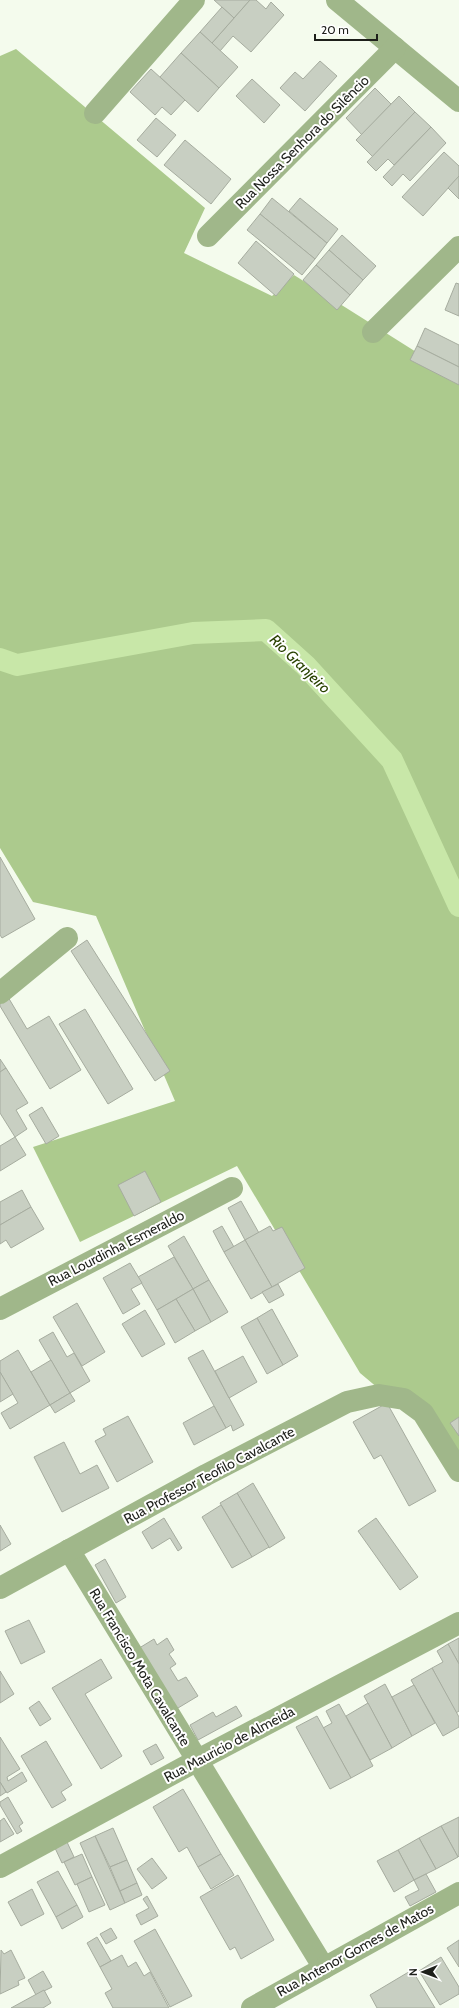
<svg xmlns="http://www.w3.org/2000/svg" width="459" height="2008" font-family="Cabin,sans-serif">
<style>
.forest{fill:#acca8d}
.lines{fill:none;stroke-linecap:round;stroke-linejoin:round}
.canal{stroke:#c8e7a8;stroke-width:22}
.building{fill:#c8cfc2;stroke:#a6ac9f}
.minor{stroke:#a0b78a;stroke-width:22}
.labels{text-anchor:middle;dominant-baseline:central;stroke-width:4;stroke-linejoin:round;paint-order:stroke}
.street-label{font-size:14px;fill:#1d1f1a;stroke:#fff}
.water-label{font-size:15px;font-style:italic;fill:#294200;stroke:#fff}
</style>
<rect width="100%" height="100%" fill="#f4fbed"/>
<path class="forest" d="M16,49L205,208L184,253L272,296L294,275L459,379V1456L360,1373L237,1166L80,1242L33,1147L175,1101L96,916L33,902L0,848V56Z"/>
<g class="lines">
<path class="canal" d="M0,659L17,665L193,633L266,630L306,666L392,760L459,906"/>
</g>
<g class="building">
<path d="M214,0H250L234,18Z"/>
<path d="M250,0H256L266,9L271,2L284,15L251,52L233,36L220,51L212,43Z"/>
<path d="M222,7L234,18L212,43L200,32Z"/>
<path d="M200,32L238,67L219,88L181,53Z"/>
<path d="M181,53L219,88L198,112L160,77Z"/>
<path d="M320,61L337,76L305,111L280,88L295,72L303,79Z"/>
<path d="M151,69L185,100L171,115L162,107L155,115L130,92Z"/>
<path d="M252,79L280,105L264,123L236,96Z"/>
<path d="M375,88L391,104L362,135L346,118Z"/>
<path d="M399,96L415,112L373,157L356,140Z"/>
<path d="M415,112L431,127L394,165L388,159L376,171L367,162Z"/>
<path d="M156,118L176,135L157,157L137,140Z"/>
<path d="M431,127L446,143L410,181L403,174L392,186L383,177Z"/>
<path d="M185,140L231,179L211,204L164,165Z"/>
<path d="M444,152L459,166V176L423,216L402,197Z"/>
<path d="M459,176V199L448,188Z"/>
<path d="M272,198L327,243L315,259L260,214Z"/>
<path d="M300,198L338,229L327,243L289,211Z"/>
<path d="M260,214L315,259L302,275L247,230Z"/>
<path d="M342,235L376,266L363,280L329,250Z"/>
<path d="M256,241L294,274L276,296L238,263Z"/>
<path d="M329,250L363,280L350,295L316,265Z"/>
<path d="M316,265L350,295L337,310L303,280Z"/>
<path d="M456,283L459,284V316L445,310Z"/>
<path d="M425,328L459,345V367L417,346Z"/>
<path d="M417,346L459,367V385L410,360Z"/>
<path d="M0,857L35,919L2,938L0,935Z"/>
<path d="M87,940L170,1071L155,1081L71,951Z"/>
<path d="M8,997L27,1029L49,1016L81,1070L50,1089L0,1006V1002Z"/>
<path d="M85,1009L133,1089L108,1104L59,1024Z"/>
<path d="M0,1059L6,1068L0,1072Z"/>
<path d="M6,1068L28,1103L16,1110L27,1129L15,1137L0,1113V1072Z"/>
<path d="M42,1107L59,1136L46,1144L29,1115Z"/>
<path d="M15,1137L26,1155L0,1171V1146Z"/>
<path d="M145,1171L161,1202L134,1216L118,1185Z"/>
<path d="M22,1190L31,1207L0,1225V1202Z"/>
<path d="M241,1201L259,1233L245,1240L228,1208Z"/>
<path d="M31,1207L44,1229L11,1248L6,1240L0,1244V1225Z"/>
<path d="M222,1226L234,1247L224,1252L213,1231Z"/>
<path d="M270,1226L273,1231L282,1227L305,1268L272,1287L245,1240Z"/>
<path d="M184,1236L209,1280L193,1289L168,1246Z"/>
<path d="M245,1240L272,1287L251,1299L224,1252Z"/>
<path d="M174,1257L193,1289L157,1310L138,1277Z"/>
<path d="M130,1263L142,1283L131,1289L140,1304L123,1314L103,1278Z"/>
<path d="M209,1280L228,1312L211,1322L193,1289Z"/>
<path d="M278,1284L284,1295L269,1303L262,1292Z"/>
<path d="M193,1289L211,1322L195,1331L176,1299Z"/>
<path d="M176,1299L195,1331L175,1343L157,1310Z"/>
<path d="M77,1303L105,1352L82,1366L53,1317Z"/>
<path d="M272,1309L298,1356L283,1365L257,1318Z"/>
<path d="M145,1310L165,1344L142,1357L122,1324Z"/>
<path d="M257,1318L283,1365L267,1374L241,1327Z"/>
<path d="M53,1332L67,1357L74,1353L90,1381L70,1393L39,1340Z"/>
<path d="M18,1350L50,1405L10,1429L1,1413L18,1403L0,1372V1361Z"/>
<path d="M203,1350L244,1425L233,1431L231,1425L226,1428L188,1358Z"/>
<path d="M243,1356L257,1382L229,1398L215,1371Z"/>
<path d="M51,1360L70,1393L50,1405L31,1372Z"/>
<path d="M0,1372L13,1394L0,1402Z"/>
<path d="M70,1393L75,1401L55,1413L50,1405Z"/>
<path d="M387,1403L436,1491L409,1506L381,1455L374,1459L353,1422Z"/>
<path d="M214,1406L226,1428L194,1445L183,1423Z"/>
<path d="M128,1416L153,1462L117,1482L95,1441L106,1435L103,1429Z"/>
<path d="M459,1417V1436L450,1423Z"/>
<path d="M64,1442L80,1474L97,1465L109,1488L62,1512L34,1457Z"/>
<path d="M253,1483L285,1538L269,1548L237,1493Z"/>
<path d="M237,1493L269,1547L252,1557L220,1503Z"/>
<path d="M221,1505L252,1557L232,1568L202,1517Z"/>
<path d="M164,1518L182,1548L178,1551L170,1538L152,1549L142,1532Z"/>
<path d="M376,1518L418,1577L400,1590L358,1531Z"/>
<path d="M0,1525L11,1544L0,1551Z"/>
<path d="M105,1559L126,1597L116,1603L95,1565Z"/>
<path d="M29,1620L45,1652L21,1664L5,1631Z"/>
<path d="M167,1638L174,1650L169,1654L176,1664L170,1668L178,1681L186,1677L198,1696L173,1711L136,1650L154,1639L157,1645Z"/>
<path d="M459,1638V1664L448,1644Z"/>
<path d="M448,1644L459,1664V1711L456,1713L432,1668L443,1662L437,1651Z"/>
<path d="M101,1659L112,1678L85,1694L122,1756L101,1769L52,1688Z"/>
<path d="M432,1668L459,1717V1727L443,1736L411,1680Z"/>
<path d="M0,1671L14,1694L0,1703Z"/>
<path d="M385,1684L412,1736L392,1748L364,1696Z"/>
<path d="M414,1685L435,1723L412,1736L392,1697Z"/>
<path d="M39,1701L51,1719L40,1726L29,1708Z"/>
<path d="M368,1703L392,1748L370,1760L346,1716Z"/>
<path d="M339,1704L373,1766L351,1778L323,1728L332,1723L326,1711Z"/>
<path d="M236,1706L242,1716L198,1740L190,1725L213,1712L216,1717Z"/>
<path d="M317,1716L351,1778L330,1789L296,1727Z"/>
<path d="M0,1737L20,1769L7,1777L8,1781L22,1772L27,1781L7,1793L0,1782Z"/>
<path d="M46,1741L72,1785L61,1792L66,1800L52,1808L21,1756Z"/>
<path d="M156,1744L164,1758L151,1765L143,1751Z"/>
<path d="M0,1782L6,1792L0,1796Z"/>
<path d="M183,1789L221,1854L198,1867L187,1847L179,1852L153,1807Z"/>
<path d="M8,1797L23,1823L19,1826L22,1831L17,1834L0,1805V1802Z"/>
<path d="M459,1817V1856L458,1857L441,1826Z"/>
<path d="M4,1818L14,1834L0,1842V1821Z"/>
<path d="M441,1826L458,1857L436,1869L419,1838Z"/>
<path d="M113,1828L127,1860L110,1867L95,1836Z"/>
<path d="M95,1836L125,1903L110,1910L80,1843Z"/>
<path d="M419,1838L436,1869L414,1880L398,1850Z"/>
<path d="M67,1842L74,1857L62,1863L55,1848Z"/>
<path d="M398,1850L414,1880L394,1892L377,1861Z"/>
<path d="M82,1854L92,1877L75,1885L64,1862Z"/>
<path d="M221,1854L234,1875L211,1889L198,1867Z"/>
<path d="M152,1858L167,1878L152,1889L137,1869Z"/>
<path d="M127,1860L137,1883L120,1891L110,1867Z"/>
<path d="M58,1871L77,1905L56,1917L37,1882Z"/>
<path d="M426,1874L436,1892L410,1906L405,1897L419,1890L414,1880Z"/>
<path d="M238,1875L274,1940L241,1959L235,1947L230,1950L200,1897Z"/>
<path d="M92,1877L105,1905L89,1912L77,1884Z"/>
<path d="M137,1883L142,1895L125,1903L120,1891Z"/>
<path d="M32,1889L44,1914L21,1926L8,1902Z"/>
<path d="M147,1896L158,1916L141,1925L136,1915L149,1908L143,1899Z"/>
<path d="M77,1905L83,1917L62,1929L56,1917Z"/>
<path d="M111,1928L117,1938L106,1944L100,1934Z"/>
<path d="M155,1929L192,1996L170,2007L134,1941Z"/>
<path d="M97,1937L111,1961L100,1967L87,1943Z"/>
<path d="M459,1940V1967L447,1948Z"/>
<path d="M1,1950L4,1954L11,1950L25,1978L18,1981L19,1985L0,1994Z"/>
<path d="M122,1955L128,1967L136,1962L144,1976L150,1972L169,2008H113L105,1993L112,1989L100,1967Z"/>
<path d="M441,1957L459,1987V1994L440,2005L419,1971Z"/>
<path d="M412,1970L435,2008H377L370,1995Z"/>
<path d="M43,1971L52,1987L36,1995L28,1980Z"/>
<path d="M44,1990L51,2003L43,2008H11Z"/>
</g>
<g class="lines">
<g class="minor">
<path d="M337,0L459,101"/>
<path d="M95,113L194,0"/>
<path d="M208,236L395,48"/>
<path d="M373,332L459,247"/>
<path d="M0,993L67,938"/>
<path d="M0,1309L232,1188"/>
<path d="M69,1550L324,1968"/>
<path d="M0,1588L206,1475L347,1402L379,1395L404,1399L423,1413L459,1471"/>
<path d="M0,1867L196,1761L459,1623"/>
<path d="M252,2008L459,1893"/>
</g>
</g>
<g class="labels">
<g class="street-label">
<text transform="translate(302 142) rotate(-45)">Rua Nossa Senhora do Silêncio</text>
<text transform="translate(116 1248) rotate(-27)">Rua Lourdinha Esmeraldo</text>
<text transform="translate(209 1475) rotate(-28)">Rua Professor Teofilo Cavalcante</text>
<text transform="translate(140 1667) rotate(59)">Rua Francisco Mota Cavalcante</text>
<text transform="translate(229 1744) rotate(-28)">Rua Mauricio de Almeida</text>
<text transform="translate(355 1950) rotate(-29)">Rua Antenor Gomes de Matos</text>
</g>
<g class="water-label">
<text transform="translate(300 664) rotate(44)">Rio Granjeiro</text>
</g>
</g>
<g transform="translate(423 1972) rotate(269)" stroke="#ffffff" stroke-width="3" paint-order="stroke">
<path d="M0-3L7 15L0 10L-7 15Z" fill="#1d1f1a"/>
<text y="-6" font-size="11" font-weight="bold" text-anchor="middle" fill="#1d1f1a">N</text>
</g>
<path d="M315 34v6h62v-6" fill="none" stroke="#1d1f1a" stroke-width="2"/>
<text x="321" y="34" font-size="12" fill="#1d1f1a" stroke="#ffffff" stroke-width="3" paint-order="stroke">20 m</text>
</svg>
